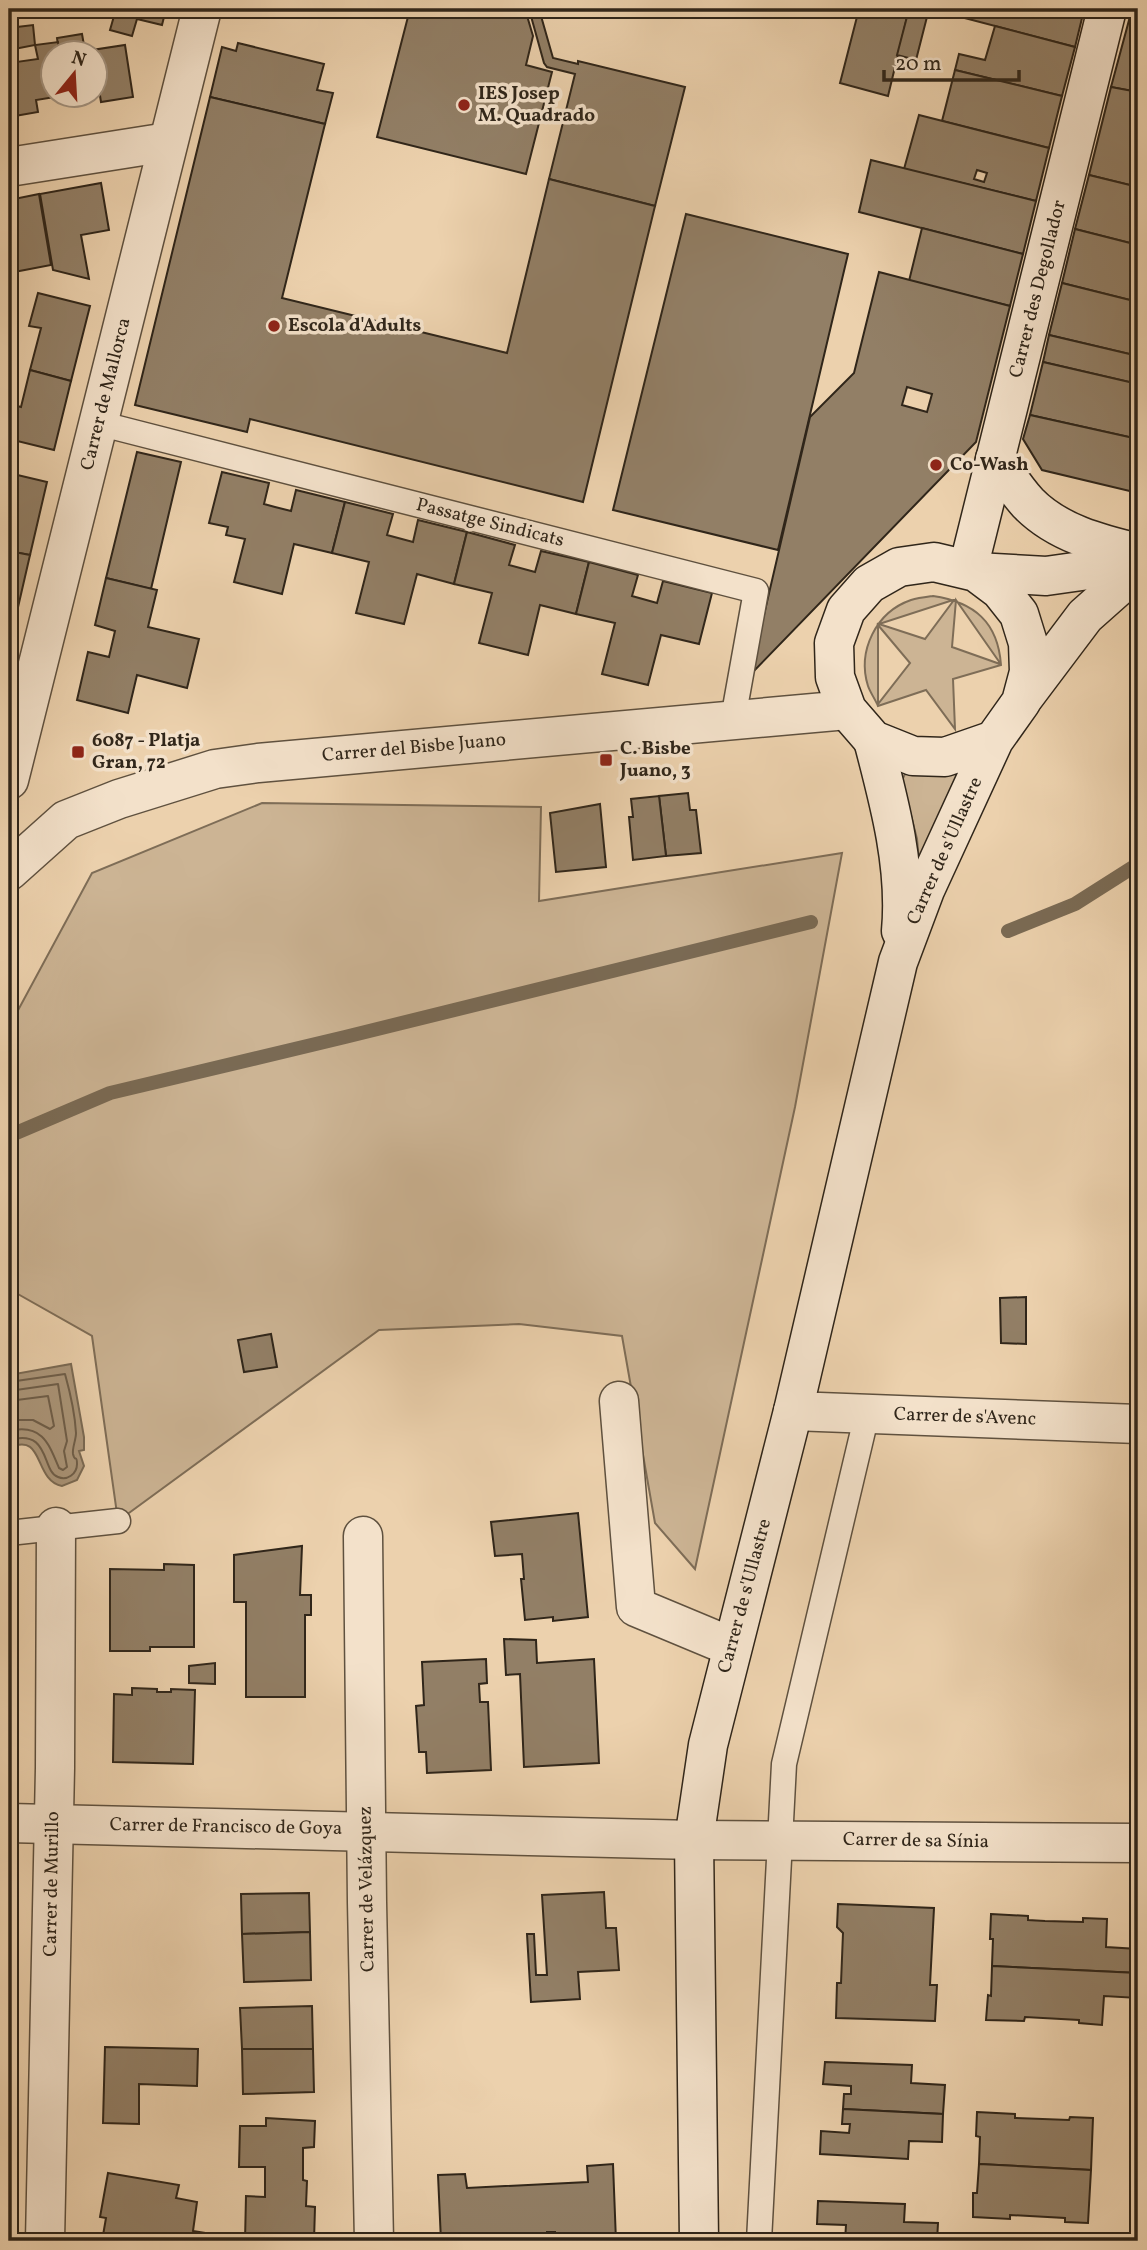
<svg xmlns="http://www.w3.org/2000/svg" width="1147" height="2250" font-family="Vollkorn,serif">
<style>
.green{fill:#ccb494;stroke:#7e6d57;stroke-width:2;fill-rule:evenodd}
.water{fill:#ac977b;stroke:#7a6a54;stroke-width:2}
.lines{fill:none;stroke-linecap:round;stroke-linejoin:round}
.shore{stroke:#6e5e4a;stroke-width:2}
.stream{stroke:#7a6a54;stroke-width:14}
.building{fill:#927f66;stroke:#30261a;stroke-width:2;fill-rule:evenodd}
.lane-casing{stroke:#5f513f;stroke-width:27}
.street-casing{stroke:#5f513f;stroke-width:41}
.secondary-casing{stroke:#30261a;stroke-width:41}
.lane{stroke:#f3e1ca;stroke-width:24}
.street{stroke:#f3e1ca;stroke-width:38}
.secondary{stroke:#f3e1ca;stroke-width:38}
.poi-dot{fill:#8f2418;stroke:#f3e1ca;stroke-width:2.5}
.labels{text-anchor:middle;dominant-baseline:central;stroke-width:7;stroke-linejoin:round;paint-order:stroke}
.poi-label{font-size:19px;font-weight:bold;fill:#30261a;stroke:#f3e1ca;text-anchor:start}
.street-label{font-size:19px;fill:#30261a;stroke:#f3e1ca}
</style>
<rect width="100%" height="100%" fill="#ecd1ad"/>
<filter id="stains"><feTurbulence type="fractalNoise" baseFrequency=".00286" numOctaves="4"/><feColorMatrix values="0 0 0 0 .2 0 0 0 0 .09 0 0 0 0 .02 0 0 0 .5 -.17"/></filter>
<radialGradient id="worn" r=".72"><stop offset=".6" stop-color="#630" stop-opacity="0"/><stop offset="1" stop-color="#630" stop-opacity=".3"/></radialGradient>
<g class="green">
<path d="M933,596C974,602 998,622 1001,665L953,679L955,729L926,690L878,706C875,699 870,692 868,686C857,651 876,612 911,600C918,598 926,597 933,596ZM954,600L925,639L879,624L953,600ZM956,600L1000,663V664L952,647ZM878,625L910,663L878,704Z"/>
<path d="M907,770L956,772L959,781L919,860L917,839L902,780Z"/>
<path d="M262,803L541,807L539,901L842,853L795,1107L695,1569L655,1523L622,1336L519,1324L379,1330L118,1521L92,1336L9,1289V1027L92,873Z"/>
</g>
<path class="water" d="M71,1364L84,1437V1450L79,1451L84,1466L77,1480L62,1486C33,1480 45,1431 9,1448V1375Z"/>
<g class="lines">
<g class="shore">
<path d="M9,1382L65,1374C70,1392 75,1414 76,1433C76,1440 72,1448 73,1454C75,1463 77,1454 77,1464C77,1474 67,1481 58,1477C41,1471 51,1428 9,1440"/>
<path d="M9,1391L58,1384L67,1441L64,1451L67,1467L63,1470L59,1468C49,1444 42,1423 9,1431"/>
<path d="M9,1401L48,1396L54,1426L50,1429L33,1420H9"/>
</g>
<g class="stream">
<path d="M1008,931L1075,904L1138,864"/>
<path d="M9,1136L110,1093L345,1037L811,922"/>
</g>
</g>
<g class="building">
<path d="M116,9H166L162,25L137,19L132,36L110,30Z"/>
<path d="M410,9H525L533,36L526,65L552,72L526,174L377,137Z"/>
<path d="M529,9H539L553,58L578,64V61L685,87L655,206L549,179L575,74L547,67L544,63Z"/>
<path d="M859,9H909L888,96L840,83Z"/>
<path d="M909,9H929L916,60L897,55Z"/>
<path d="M959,9H1058L1083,14L1075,47L957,16Z"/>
<path d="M1132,9H1138V92L1111,87Z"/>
<path d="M33,25L35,45L9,50V28Z"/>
<path d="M995,26L1075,47L1062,96L955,70L959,54L985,60Z"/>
<path d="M82,34L85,51L125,45L133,97L101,102L99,89H94V52H59L57,38Z"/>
<path d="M58,42L59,52H52V94L67,95L36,100L38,112L9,117V63L38,59L35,45Z"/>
<path d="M238,43L324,64L317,90L333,93L325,124L210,97L222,47L236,51Z"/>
<path d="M955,70L1062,96L1049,148L942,121Z"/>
<path d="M1111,87L1138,92V187L1089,175Z"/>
<path d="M210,97L325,124L282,298L507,353L549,179L655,206L583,502L250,419L247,432L135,405Z"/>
<path d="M919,115L1049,148L1036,201L904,169ZM977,170L987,173L984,182L974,179Z"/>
<path d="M871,160L1036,201L1023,254L859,212Z"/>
<path d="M1089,175L1138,187V245L1075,229Z"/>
<path d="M101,183L109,230L81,235L89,279L53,270L40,194Z"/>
<path d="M39,194L51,265L9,273V200Z"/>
<path d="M686,214L848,254L778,550L613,510Z"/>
<path d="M922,228L1023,254L1010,306L909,281Z"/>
<path d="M1075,229L1138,245V302L1062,283Z"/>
<path d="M879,272L1010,306L976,442L750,675L810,417L854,373ZM907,387L932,394L927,412L902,405Z"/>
<path d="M1062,283L1138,302V356L1049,335Z"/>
<path d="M38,293L90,306L71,381L30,370L41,328L29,326Z"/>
<path d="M1049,335L1138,356V384L1043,362Z"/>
<path d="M1043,362L1138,384V439L1030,415Z"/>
<path d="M30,370L71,381L54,450L9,439L10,404L21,407Z"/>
<path d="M1030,415L1138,439V493L1042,470L1023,439Z"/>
<path d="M137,452L181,462L151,589L106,578Z"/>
<path d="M222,472L269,483L264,504L275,507L291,511L296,490L345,502L332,553L294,544L282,594L234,582L245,539L226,535L228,527L209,523Z"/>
<path d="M9,473L47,482L30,555L9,551Z"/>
<path d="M345,502L393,514L387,535L413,542L418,520L467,532L454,584L417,574L404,624L356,613L369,562L332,553Z"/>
<path d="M467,532L515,545L509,565L535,572L541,551L589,562L576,614L540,605L528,655L479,643L492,593L454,584Z"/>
<path d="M9,551L30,555L13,629L9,628Z"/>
<path d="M589,562L638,575L632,596L657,603L663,581L712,593L699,644L661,635L648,685L602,674L615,623L576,614Z"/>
<path d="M106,578L157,590L148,627L199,639L187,688L137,675L128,713L77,700L88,652L109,657L115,631L95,625Z"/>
<path d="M688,793L690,810H696L701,853L666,856L659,796Z"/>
<path d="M659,796L666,856L633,860L629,817H633L631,799Z"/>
<path d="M600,804L606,867L556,872L550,813Z"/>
<path d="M1026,1297V1344L1001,1343L1000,1298Z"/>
<path d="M271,1334L277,1367L244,1372L238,1340Z"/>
<path d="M578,1513L588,1617L553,1621V1617L525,1620L521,1579H524L522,1554L495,1556L491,1522Z"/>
<path d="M302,1546L300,1595H311V1615H305V1697H246V1602H234V1555Z"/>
<path d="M164,1564L194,1565V1647H150V1651H110V1569L164,1570Z"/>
<path d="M504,1639L536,1640L537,1663L594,1659L599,1763L524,1767L520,1674L506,1675Z"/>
<path d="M486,1659L487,1683L479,1684L480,1702H488L491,1770L427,1773L426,1752H419L416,1706L424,1705L422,1662Z"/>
<path d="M215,1663V1684L189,1683V1666Z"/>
<path d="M132,1688L157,1689V1692H171V1689L195,1690L193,1764L113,1762L114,1694L132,1695Z"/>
<path d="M604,1892L606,1928H616L619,1970L578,1972L580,1999L531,2002L527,1934H534L536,1975H547L542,1895Z"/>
<path d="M309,1893L310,1932L242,1934L241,1894Z"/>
<path d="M838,1904L934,1908L930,1985H937L935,2021L836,2018L837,1983H841L843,1933L837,1927Z"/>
<path d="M991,1914L1028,1916V1920L1045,1921L1083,1922V1918L1107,1919L1106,1947L1138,1949V1973L992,1966L993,1939H990Z"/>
<path d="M310,1932L311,1980L244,1982L242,1934Z"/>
<path d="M992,1966L1138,1973V1998L1104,1996L1102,2025L1079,2023V2020L1025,2017L1024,2021L986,2020L988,1995L991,1996Z"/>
<path d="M312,2006L313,2049H242L240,2008Z"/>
<path d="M105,2047L198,2049L197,2086L139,2084V2124L103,2123Z"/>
<path d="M242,2049H313L314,2092L243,2094Z"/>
<path d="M825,2062L912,2065L911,2083L945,2085L943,2114L843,2109L844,2094H851V2086L823,2084Z"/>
<path d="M843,2109L943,2114L942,2142L909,2141L908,2159L820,2154L821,2131L849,2133L850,2124H842Z"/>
<path d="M977,2112L1015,2114V2118L1069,2120L1070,2117L1093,2118L1091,2170L979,2164L980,2137L976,2136Z"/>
<path d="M266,2118L315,2121L314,2147L303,2148V2180L307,2181L306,2206L315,2207L314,2241H245L246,2196L265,2197V2167H239L240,2126H266Z"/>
<path d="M613,2164L616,2241H555V2232H547V2241H510L509,2234H501V2241H441L438,2175L465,2174L467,2188L588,2182L587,2166Z"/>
<path d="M979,2164L1091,2170L1088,2223L1065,2222V2218L1010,2215V2219L973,2217V2193H977Z"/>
<path d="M108,2173L179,2185L176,2198L197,2202L193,2231L206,2233L205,2241H102L106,2218L100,2217Z"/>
<path d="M818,2201L905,2204L904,2222L938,2223L937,2241H845L846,2225L817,2224Z"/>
</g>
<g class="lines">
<g class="lane-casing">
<g id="lane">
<path d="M98,423L756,591L733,719"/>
<path d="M9,1533L118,1521"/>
<path d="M759,2241L784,1764L867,1414"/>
</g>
</g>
<g class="street-casing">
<g id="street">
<path d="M9,167L168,142"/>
<path d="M9,780L202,9"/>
<path d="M9,871L66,820L119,799L215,769L258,763L847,710"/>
<path d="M619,1401L636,1607L732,1647"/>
<path d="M793,1411L1138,1424"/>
<path d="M363,1536L367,1902L374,2241"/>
<path d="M9,1823L694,1840L1138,1843"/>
<path d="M45,2241L55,1768L56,1527"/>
</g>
</g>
<g class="secondary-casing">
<g id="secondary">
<path d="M995,459C1006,474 1016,490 1028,503C1057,533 1100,544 1138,553"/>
<path d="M968,569L1107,9"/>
<path d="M976,572L1046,576L1138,563"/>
<path d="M1024,697L1085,616L1121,584L1138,573"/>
<path d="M873,740C889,801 907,867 901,931"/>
<path d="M699,2241L694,1840L708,1745L793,1411L898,962L925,890L994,740L1021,702L1029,672L1028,643L1019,614L1000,590L976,572L934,562L899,567L869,584L846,610L834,643L835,677L847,710L873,740L913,756L945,757L994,740"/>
</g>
</g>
<use href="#lane" class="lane"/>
<use href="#street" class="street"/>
<use href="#secondary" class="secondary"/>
</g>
<g class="poi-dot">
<circle cx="464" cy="105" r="7"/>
<circle cx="274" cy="326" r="7"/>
<circle cx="936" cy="465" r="7"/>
<rect x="71" y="745" width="14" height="14" rx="3.5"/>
<rect x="599" y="753" width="14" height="14" rx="3.5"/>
</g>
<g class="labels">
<g class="poi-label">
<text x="478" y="94">IES Josep<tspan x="478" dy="22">M. Quadrado</tspan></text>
<text x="288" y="326">Escola d'Adults</text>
<text x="950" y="465">Co-Wash</text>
<text x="92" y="741">6087 - Platja<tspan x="92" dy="22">Gran, 72</tspan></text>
<text x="620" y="749">C. Bisbe<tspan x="620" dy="22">Juano, 3</tspan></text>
</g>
<g class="street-label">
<text transform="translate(1038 289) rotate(-76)">Carrer des Degollador</text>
<text transform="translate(106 394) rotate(-76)">Carrer de Mallorca</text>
<text transform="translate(490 523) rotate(14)">Passatge Sindicats</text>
<text transform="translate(414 748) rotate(-5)">Carrer del Bisbe Juano</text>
<text transform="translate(945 851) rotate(-66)">Carrer de s'Ullastre</text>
<text transform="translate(965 1417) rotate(2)">Carrer de s'Avenc</text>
<text transform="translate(745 1596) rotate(-75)">Carrer de s'Ullastre</text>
<text transform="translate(226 1827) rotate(1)">Carrer de Francisco de Goya</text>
<text transform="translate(916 1841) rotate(1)">Carrer de sa Sínia</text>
<text transform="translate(52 1884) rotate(-89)">Carrer de Murillo</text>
<text transform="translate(367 1889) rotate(-91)">Carrer de Velázquez</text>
</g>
</g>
<rect width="1147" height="2250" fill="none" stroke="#ecd1ad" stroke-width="35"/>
<rect x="10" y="10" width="1126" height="2229" fill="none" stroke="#30261a" stroke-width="3.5"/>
<rect x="18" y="18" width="1112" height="2215" fill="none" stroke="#30261a" stroke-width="2"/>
<g transform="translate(74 74) rotate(18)"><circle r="33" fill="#f3e1ca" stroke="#a59684" stroke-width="2"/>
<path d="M0-5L12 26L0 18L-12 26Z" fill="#8f2418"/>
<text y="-10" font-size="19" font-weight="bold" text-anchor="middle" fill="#30261a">N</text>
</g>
<path d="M884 70v10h135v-10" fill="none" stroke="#30261a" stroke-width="3.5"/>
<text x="895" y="70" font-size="21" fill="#30261a" stroke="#f3e1ca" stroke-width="5" paint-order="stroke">20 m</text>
<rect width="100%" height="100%" filter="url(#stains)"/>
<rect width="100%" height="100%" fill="url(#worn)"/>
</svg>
